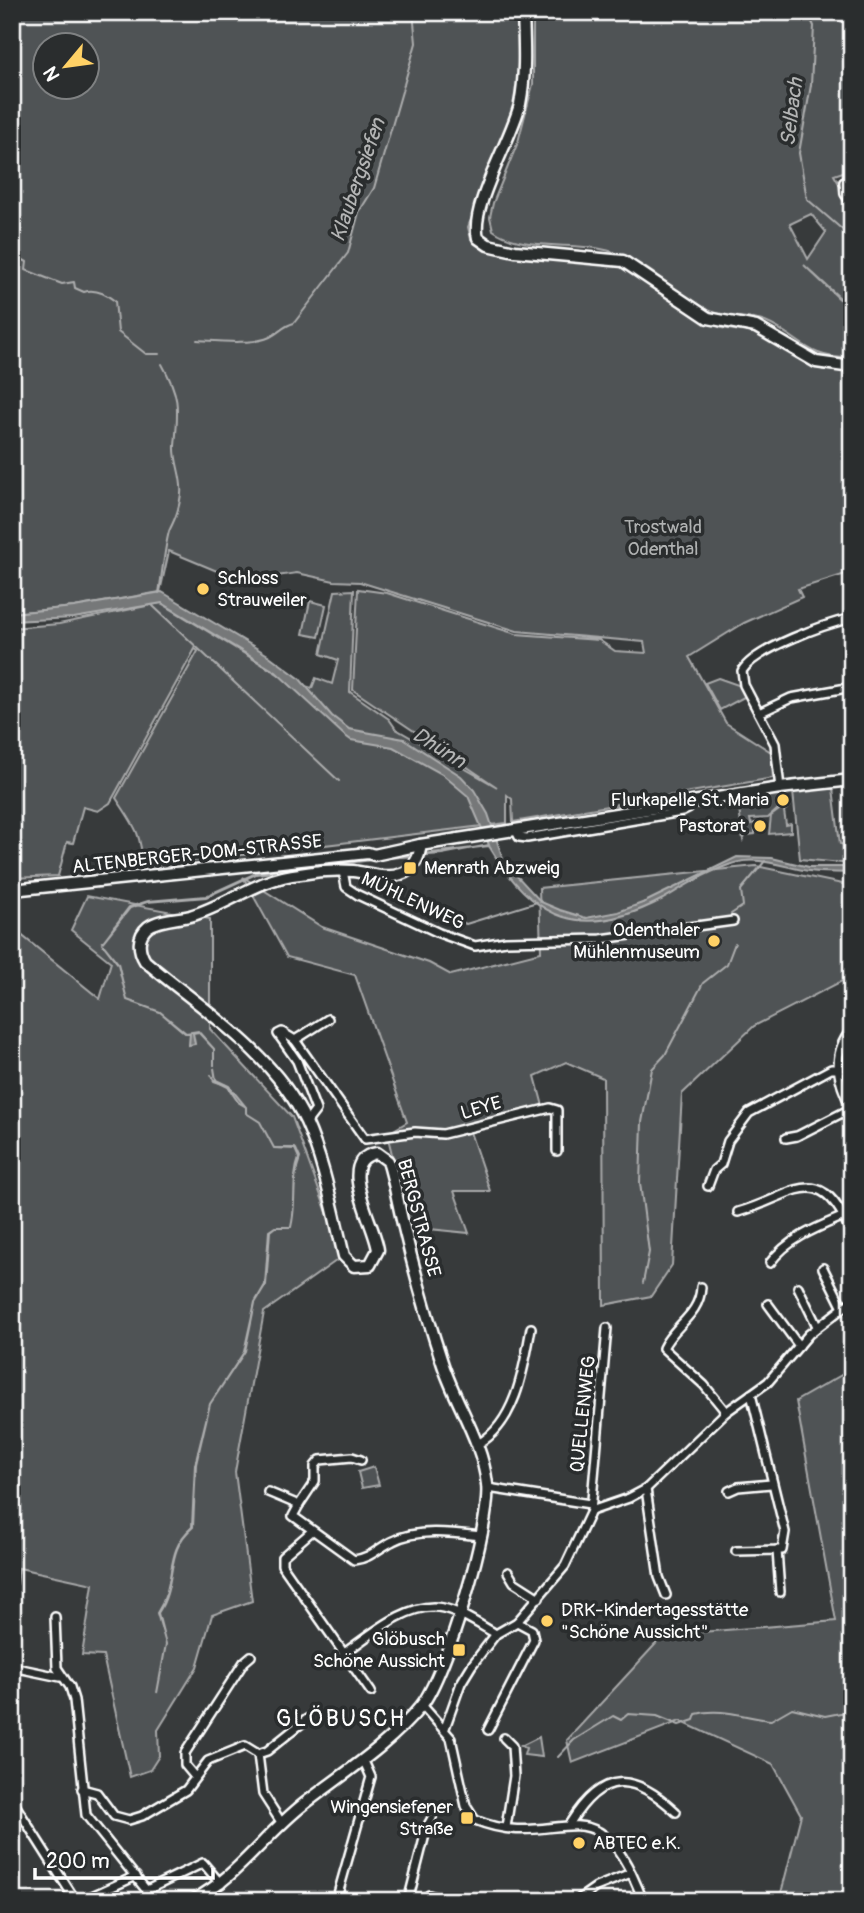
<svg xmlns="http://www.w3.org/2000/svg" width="864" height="1913" font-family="Pangolin,sans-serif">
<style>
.green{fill:#505354;stroke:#a8a9aa;stroke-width:2;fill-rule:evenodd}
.water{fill:#767879;stroke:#adaeaf;stroke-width:2}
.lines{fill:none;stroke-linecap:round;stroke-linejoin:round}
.stream{stroke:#adaeaf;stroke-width:2}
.street-casing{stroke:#fff;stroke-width:12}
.secondary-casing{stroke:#fff;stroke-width:15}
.street{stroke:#2a2d2e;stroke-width:7}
.secondary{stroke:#2a2d2e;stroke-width:10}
.poi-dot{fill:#ffd166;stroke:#2a2d2e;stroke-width:2.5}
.labels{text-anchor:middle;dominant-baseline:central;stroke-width:7;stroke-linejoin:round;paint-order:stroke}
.park-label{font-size:19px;fill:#b0b2b2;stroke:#2a2d2e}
.poi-label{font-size:19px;fill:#fff;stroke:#2a2d2e;text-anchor:end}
.street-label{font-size:19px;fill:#fff;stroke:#2a2d2e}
.water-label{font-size:21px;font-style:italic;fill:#b4b5b5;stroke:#2a2d2e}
.quarter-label{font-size:23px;letter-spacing:2px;fill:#fff;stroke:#2a2d2e}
</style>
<rect width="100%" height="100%" fill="#373a3b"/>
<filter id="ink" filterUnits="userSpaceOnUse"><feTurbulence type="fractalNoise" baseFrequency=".0143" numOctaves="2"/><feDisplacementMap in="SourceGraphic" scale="14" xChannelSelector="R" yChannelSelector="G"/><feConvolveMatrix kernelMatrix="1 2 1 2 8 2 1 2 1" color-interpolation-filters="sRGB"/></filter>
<g filter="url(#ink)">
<g class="green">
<path d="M12,12H520L522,60L518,98L468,227L471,239L487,248L511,255L622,265L703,320L722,328L766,335L823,370L852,371V572L798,589L802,597L744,623L689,657L726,723L771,752L773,778L513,822L512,799L507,795V823L143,867C141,833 136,828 116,798L198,651L195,649L110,803L98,811L83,807L73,843L67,842L58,876L12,878V628L59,624L161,603L291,682L312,688L316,678L332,684L338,660L321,654L335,591L354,590L350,692L389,719L396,729L497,787L353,690L358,589L387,593L516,634L599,640L615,651L646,653L644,642L517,631L360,582L334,581L297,573L277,576L224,574L169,551L160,592L74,607L12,613ZM46,46H88V88H46Z"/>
<path d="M533,12H852V169L834,175L852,206V309L804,265L852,311V358C805,359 802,337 765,322C747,315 726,319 708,310C674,293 649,263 613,252C577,240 525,253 493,230L490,217L493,203L518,142L533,84ZM811,214L826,232L808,259L790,224Z"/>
<path d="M310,601L326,605L319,637L303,634Z"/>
<path d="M718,678L741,686L746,696L720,710L705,683Z"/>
<path d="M833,788L840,844L852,846V864L800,859L793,792Z"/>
<path d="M785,793L788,800L768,818L750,819L751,824L755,823V834L746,835L743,840L738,801Z"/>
<path d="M790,802V806L784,811L786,825L791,824V832L769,834L771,816Z"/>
<path d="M756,866L852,886V976L754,1026L682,1094L672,1265L651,1296L604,1305L603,1078L566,1062L535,1076L543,1106L468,1126L490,1191H454L469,1233L410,1227L387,1134L407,1122L355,975L287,957L243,877L322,927L429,963L451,975L541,952L539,888Z"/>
<path d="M20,893L14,929L100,999L111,962L71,930L87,896L210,919V1029L292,1117L343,1256L264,1312L235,1472L252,1601L212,1615L197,1667L158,1730L159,1756L150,1770L130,1777L103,1656L82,1655L93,1584L19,1568L17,1584L12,1583V894Z"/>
<path d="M852,1369V1901H779L801,1815L773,1764L680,1721L572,1763L567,1740L664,1635L836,1621L796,1401Z"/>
<path d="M374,1467L379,1485L362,1488L358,1472Z"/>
<path d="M539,1737L542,1757L524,1755L526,1748L521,1746Z"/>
</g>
<g class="water">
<path d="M162,592L268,655L299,678L332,716L349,729L404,739L461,776L474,790L488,814L504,862L541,902L560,910L586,918L618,912L645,902L737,857L772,858L809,867H852V873C838,872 823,873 809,871C785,868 758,855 735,863C710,870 685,886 663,899C583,941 534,922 489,846L256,874L206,897L147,902L130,908L102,943L118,963L127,1000L160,1012L186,1033L198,1031L214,1049V1066V1049L198,1032L193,1033L195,1044L189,1045L190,1033H185L160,1012L127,1000L118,964L102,943L129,907L148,901L206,896L256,873L332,862L442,854L489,845L468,796L442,774L393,747L351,740L344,735L276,672L162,603L74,618L12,621V613L74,607Z"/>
<path d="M214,1068L216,1080L229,1086L246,1107V1113L260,1122L274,1148H295L296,1149L300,1158C291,1180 297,1204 291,1227H275L270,1231L266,1285L255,1303L245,1351L210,1404L196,1464L193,1527C164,1551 178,1583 158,1613L166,1644L157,1693L166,1644L157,1613C178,1581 163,1553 192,1527L195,1465L210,1404L244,1352L255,1302L265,1285L269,1231L275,1227H291C297,1204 291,1180 299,1158L295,1149L274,1148L260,1122L246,1113V1107L238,1102L228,1087L216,1081Z"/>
</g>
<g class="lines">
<g class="stream">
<path d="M807,12L814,26L811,85L799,153L807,199L852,238"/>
<path d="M12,243L14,255L27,262L26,270L62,284L74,282L75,288L84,292C95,288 106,294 115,301L118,332L146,354H159"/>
<path d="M197,340C215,341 254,345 270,337C280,332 283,326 294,323L348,253L359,212L374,188L416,43L413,12"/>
<path d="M159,593C161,582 166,536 170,529C176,517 179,509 181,494C183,478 174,462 175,446C178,409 181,398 162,364"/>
<path d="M153,606L339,781"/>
<path d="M431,907L466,924L537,902"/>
<path d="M731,914L743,906L741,890L765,861"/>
<path d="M211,1075L214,1081L226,1085"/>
<path d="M643,1283L649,1252L640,1183L642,1122L652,1069L665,1055L703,983L727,964L735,943"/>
<path d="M558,1757L574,1740L613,1716L621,1720L628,1714L657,1716L679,1725L694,1720L696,1714C722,1707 746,1718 771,1720L792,1708L825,1716L851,1711"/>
</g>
<g class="street-casing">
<g id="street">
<path d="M852,177L844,182L845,194L852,204"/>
<path d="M759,713L791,698L852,687"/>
<path d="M780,788L775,744L744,685L742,671C756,648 826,624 852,618"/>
<path d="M516,831L519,837L527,838L682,812L688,809V803"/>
<path d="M343,871L346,887L358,895L439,933L475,946L506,941L601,939L733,921"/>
<path d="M852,1029C831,1053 837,1082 852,1108"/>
<path d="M295,1040L328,1019"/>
<path d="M306,1123L316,1110L297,1061L278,1034L282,1032L295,1040L365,1139L415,1132L443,1134L550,1108L557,1110V1151"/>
<path d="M786,1138L797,1136L852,1108"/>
<path d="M708,1186L714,1170L721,1164L728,1141L749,1113L831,1069H838"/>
<path d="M738,1212C794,1197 820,1156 852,1235"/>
<path d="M770,1263C787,1239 818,1227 844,1216"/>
<path d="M823,1268L843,1308"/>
<path d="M701,1287C700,1315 674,1325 663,1348L704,1385L726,1412"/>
<path d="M798,1287L817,1326"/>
<path d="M768,1304L799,1346"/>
<path d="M478,1444C516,1423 524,1368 531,1328"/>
<path d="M488,1488L590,1504"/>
<path d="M646,1489L659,1577L666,1595"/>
<path d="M729,1491L738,1487L771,1484"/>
<path d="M268,1492L299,1505L293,1516L354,1560C371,1558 378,1548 393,1541C417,1528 454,1533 481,1536"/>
<path d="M299,1505L315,1481V1466L320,1460L352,1457L361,1460"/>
<path d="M591,1511L607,1328"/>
<path d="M312,1531L282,1557V1565L371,1692"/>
<path d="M777,1550L780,1592"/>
<path d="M736,1551L782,1550L785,1532L751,1394"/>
<path d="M508,1572L514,1582L539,1598"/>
<path d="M55,1617L57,1668L70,1687L74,1700L86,1815L155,1901"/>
<path d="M343,1654C369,1636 409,1600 443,1608C461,1612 480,1625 496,1634"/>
<path d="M12,1667L60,1677"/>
<path d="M422,1705L451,1738L466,1806L475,1820C559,1855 596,1773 643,1901"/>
<path d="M445,1728L461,1683L472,1665L496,1634L517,1622L565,1566L591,1511L629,1498L646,1489L726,1412L768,1382L809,1334L852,1301"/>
<path d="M488,1730L534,1640L532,1630L517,1622"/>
<path d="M504,1738L512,1746L514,1776L506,1827"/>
<path d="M258,1754L267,1751L307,1719"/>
<path d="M195,1777L185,1765V1753L244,1662L251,1656"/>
<path d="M82,1789L97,1793L114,1816L129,1820L142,1816L186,1790L208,1761L245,1746L258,1754L263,1794L281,1822"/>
<path d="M12,1800L76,1901"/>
<path d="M570,1823C603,1770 633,1772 676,1812"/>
<path d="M147,1890L203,1863L221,1884"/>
<path d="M429,1895L450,1901"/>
<path d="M81,1901L136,1876"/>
<path d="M336,1901L371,1777L363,1759"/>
<path d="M408,1901L427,1827L432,1818"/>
<path d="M576,1901L596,1887L631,1873"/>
</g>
</g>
<g class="secondary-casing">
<g id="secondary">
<path d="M523,12C524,43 526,74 520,104C512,139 469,207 478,238L488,245L515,251L623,261L708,318L756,327L816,362L852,367"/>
<path d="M12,890L368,853L374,855L420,845L780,788L852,780"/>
<path d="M192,1901C239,1876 263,1836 304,1804C343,1774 389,1745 421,1706C446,1675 492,1523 487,1484C482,1441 457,1406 443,1365C428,1320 415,1274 404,1228C398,1205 395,1183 388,1161L377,1153C334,1159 375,1224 378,1250L370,1265L354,1266L344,1256C333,1212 325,1164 306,1122C274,1053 202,1009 145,961C138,950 137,936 148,927C159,919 177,919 190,916C229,905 258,878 300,874C317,871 336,870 353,871C369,873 386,880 401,874C412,871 421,856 420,845"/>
</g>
</g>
<use href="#street" class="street"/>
<use href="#secondary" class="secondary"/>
</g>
</g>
<g class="poi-dot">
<circle cx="203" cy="589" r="7"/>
<circle cx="783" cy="800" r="7"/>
<circle cx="760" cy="826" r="7"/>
<rect x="403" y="861" width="14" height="14" rx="3.5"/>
<circle cx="714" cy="941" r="7"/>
<circle cx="547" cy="1621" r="7"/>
<rect x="452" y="1643" width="14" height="14" rx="3.5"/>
<rect x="460" y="1811" width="14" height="14" rx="3.5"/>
<circle cx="579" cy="1843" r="7"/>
</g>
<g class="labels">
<g class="park-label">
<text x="663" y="527">Trostwald<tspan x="663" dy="22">Odenthal</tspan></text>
</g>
<g class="poi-label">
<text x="217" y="578" text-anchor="start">Schloss<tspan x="217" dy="22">Strauweiler</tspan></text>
<text x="769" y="800">Flurkapelle St. Maria</text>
<text x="746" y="826">Pastorat</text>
<text x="424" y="868" text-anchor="start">Menrath Abzweig</text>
<text x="700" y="930">Odenthaler<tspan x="700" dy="22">Mühlenmuseum</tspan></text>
<text x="561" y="1610" text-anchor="start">DRK-Kindertagesstätte<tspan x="561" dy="22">"Schöne Aussicht"</tspan></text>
<text x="445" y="1639">Glöbusch<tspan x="445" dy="22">Schöne Aussicht</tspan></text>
<text x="453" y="1807">Wingensiefener<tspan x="453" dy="22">Straße</tspan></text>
<text x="593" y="1843" text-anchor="start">ABTEC e.K.</text>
</g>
<g class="street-label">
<text transform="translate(197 854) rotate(-6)">ALTENBERGER-DOM-STRASSE</text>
<text transform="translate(413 901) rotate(25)">MÜHLENWEG</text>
<text transform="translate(481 1108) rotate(-16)">LEYE</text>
<text transform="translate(419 1218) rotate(75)">BERGSTRASSE</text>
<text transform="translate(583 1414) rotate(-84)">QUELLENWEG</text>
</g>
<g class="water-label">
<text transform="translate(792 112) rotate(-83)">Selbach</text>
<text transform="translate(358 180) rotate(-71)">Klaubergsiefen</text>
<text transform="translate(439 748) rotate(32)">Dhünn</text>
</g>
<g class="quarter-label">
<text x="341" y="1718">GLÖBUSCH</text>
</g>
</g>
<rect width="864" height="1913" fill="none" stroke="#2a2d2e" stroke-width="42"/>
<rect x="21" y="21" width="822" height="1871" fill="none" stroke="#fff" stroke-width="2.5" filter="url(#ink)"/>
<g transform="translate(66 66) rotate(241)"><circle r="33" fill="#2a2d2e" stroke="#7f8182" stroke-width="2"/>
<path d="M0-5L12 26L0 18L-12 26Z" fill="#ffd166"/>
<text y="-10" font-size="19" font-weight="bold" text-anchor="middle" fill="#ffffff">N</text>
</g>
<path d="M35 1868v10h178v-10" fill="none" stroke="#ffffff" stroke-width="3.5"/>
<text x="46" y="1868" font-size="21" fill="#ffffff" stroke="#2a2d2e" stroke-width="5" paint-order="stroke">200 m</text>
</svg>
